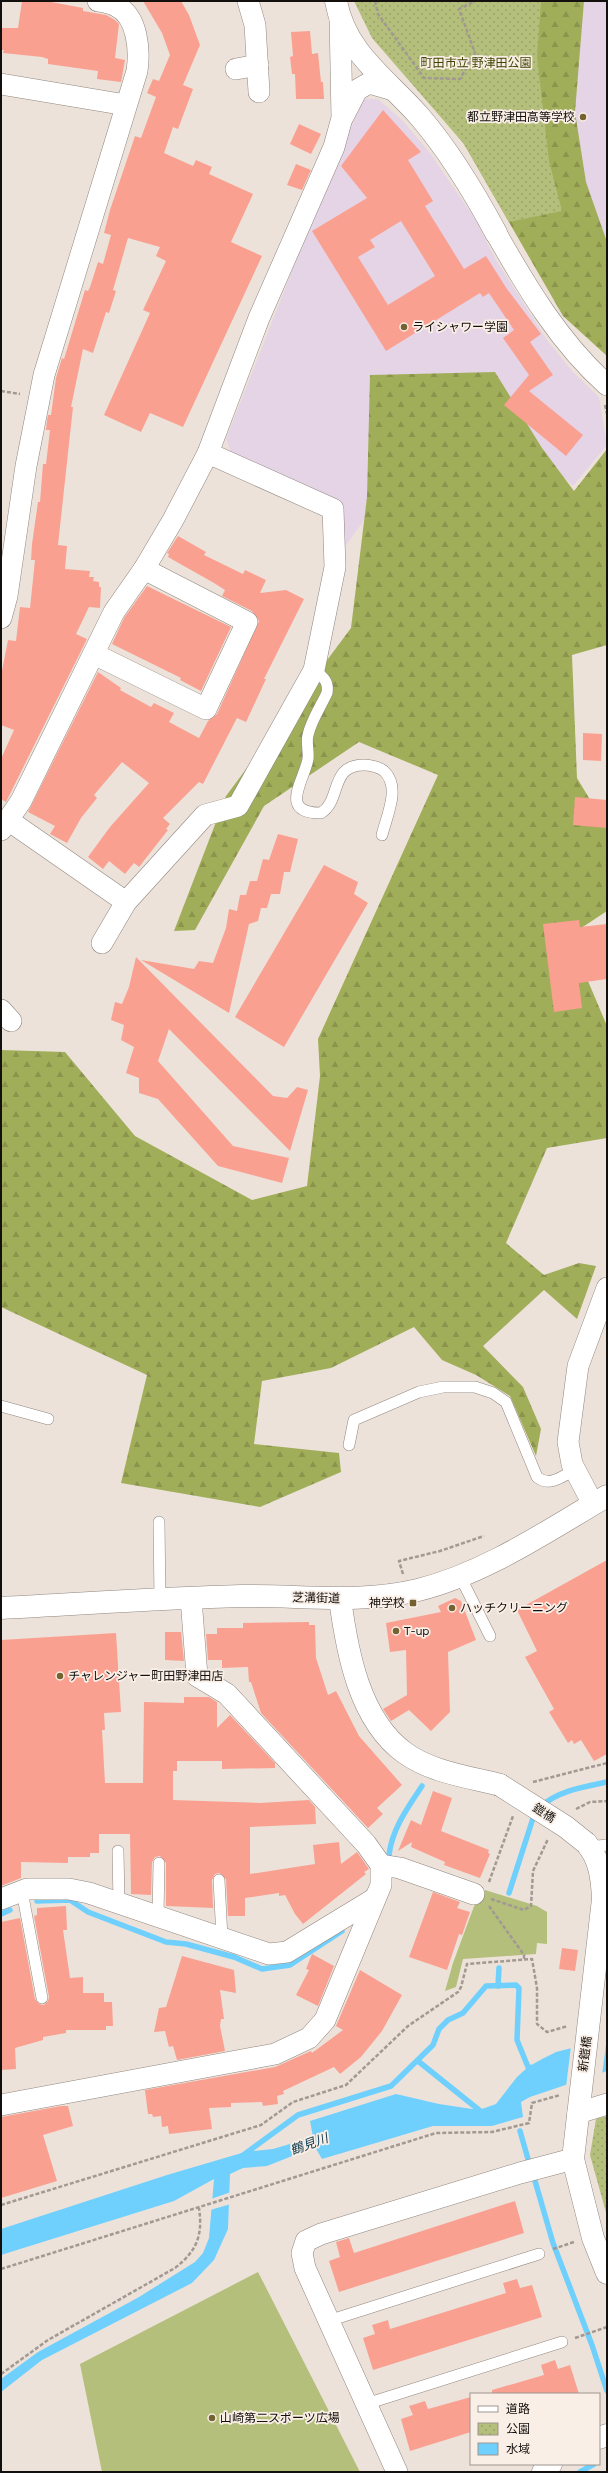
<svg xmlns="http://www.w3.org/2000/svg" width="608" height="2473" font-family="Figtree,'Noto Sans JP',sans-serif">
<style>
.education{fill:#e5d4e6}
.grass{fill:#b3bf7b}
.forest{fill:url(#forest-firs)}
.park{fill:url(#park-dots)}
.water{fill:#6fd0fd}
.pier{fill:#ede2da}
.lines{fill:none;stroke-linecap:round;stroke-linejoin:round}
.stream{stroke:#6fd0fd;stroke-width:5.5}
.building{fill:#faa091;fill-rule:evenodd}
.service-casing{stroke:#90867f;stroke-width:12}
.minor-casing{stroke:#90867f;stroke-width:22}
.tertiary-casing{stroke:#90867f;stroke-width:23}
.primary-casing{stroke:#90867f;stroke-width:23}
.path{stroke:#a29993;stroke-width:2.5;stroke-dasharray:4 2;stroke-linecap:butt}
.service{stroke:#fff;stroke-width:11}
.minor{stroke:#fff;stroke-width:21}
.tertiary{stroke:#fff;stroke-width:22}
.primary{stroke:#fff;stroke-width:22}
.tertiary-bridge-casing{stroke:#90867f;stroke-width:23;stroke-linecap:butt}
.tertiary-bridge{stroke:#fff;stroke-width:22}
.poi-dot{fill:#746331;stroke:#faefe7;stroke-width:1.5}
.labels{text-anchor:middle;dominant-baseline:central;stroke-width:3.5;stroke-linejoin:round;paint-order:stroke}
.park-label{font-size:12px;fill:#3d4400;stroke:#faefe7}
.poi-label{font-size:12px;fill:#120f0c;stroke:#faefe7;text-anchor:start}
.street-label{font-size:12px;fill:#120f0c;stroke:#faefe7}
.water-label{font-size:13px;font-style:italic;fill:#0d394b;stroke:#faefe7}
</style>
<defs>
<pattern id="forest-firs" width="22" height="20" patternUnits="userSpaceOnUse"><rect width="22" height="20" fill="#a1ae59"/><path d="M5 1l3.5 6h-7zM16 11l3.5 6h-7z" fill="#8a944c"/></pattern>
<pattern id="park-dots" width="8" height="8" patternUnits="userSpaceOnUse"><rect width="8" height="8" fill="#b3bf7b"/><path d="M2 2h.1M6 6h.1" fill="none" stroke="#99a369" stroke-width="1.8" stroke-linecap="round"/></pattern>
</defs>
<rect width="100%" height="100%" fill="#ede2da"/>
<g class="education">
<path d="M568,1H607V247L562,159Z"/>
<path d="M364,99H378L404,122L430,153L475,219L496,260L547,340L573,372L599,397L607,445L573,486L463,384L344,548L342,502L231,452L226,439L334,164Z"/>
</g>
<g class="grass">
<path d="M485,1890L537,1906L547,1912V1944L537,1943L536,1954L463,1959L456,1987L445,1991L453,1963L476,1901H480Z"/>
<path d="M258,2272L360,2472H102L80,2364Z"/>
</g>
<g class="forest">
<path d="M491,1H584L575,112L586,182L607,242V356L563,316L464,144L452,129Z"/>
<path d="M495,372L542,448L574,491L607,449V645L572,655L577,778L607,828V911L569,936L607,1026V1138L547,1148L506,1243L544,1275L579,1263L596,1266L577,1319L544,1290L483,1346L523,1387L541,1429L536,1456L510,1396L476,1375L442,1360L414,1327L331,1368L262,1381L254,1444L339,1453L341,1472L260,1507L121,1483L147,1375L1,1307V1050L65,1052L135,1136L252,1200L307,1186L320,1076L318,1039L438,775L359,742L264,806L195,930L174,931L226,796L351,628L367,497L370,375Z"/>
</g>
<g class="park">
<path d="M354,1H541L537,57L549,161L562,211L509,222L464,144L372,38Z"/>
<path d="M607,2116V2216L590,2155L596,2119Z"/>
</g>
<path class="water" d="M607,2039V2071L530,2097L521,2102L523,2117L492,2126H433L322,2159L315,2147L267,2166L243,2168L230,2174L228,2229L214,2260L192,2283L42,2360L1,2392V2379L38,2352L139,2297L195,2262L203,2253L209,2238L214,2179L174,2201L1,2255V2229L167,2175L245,2152L273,2149L313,2137L310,2121L396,2094L439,2104L479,2110L496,2104L517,2077L528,2067L542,2059L556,2052Z"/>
<g class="pier">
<path d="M607,2037L602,2075L566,2087L571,2046Z"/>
<path d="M231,2192V2204L210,2210L211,2199Z"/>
</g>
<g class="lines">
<g class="stream">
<path d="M541,1806C560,1790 584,1787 607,1782"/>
<path d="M389,1855C392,1829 408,1807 422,1786"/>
<path d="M509,1893L535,1812"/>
<path d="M37,1901L70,1900L88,1912L166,1942L186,1944L234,1957L262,1969L290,1965L342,1931"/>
<path d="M1,1914L10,1910"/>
<path d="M498,1986L499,1968"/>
<path d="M418,2061L484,2114"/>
<path d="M520,2131L530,2166"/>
<path d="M242,2156L298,2115L391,2086L433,2045L439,2029L448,2020L463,2013L486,1986L516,1985L519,1988L517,2040L528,2067L534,2068"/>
<path d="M533,2174L553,2243L592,2345L607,2391"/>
<path d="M580,2472L594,2464"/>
</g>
</g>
<g class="building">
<path d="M22,1H46L83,8V11L106,15L115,20L119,24L115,58L125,60L121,82L97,79L98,71L48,64V59L42,57L3,53L4,50H1V28H18Z"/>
<path d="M143,1H181L189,15L200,45L183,85L193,89L178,129L173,127L164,153L193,166L196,160L212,167L209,174L253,194L231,242L262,256L183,427L150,413L141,432L104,415L150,313L143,310L166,261L156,256L160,247L128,238L113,290L116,291L109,313L106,312L93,353L83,349L71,407H73L58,545L67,546L65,569L90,571L89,577H94L93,581L99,582V587H101L100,608L89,607L76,634L87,639L6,802L1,799V759L14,730L1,725V676L8,640L16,641L20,607L30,608L35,560H31L32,544L38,502H40L43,464H46L50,430H46L47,421L48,415H51L56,378L62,358L64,359L85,290L88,291L90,287L98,262L103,264L111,235L104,233L110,210L135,136L141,138L156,97L147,93L153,79L159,81L170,55L162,33Z"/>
<path d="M310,31L312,54L318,53L321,82H323L324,99H296L295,74H292L290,57L293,56L291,32Z"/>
<path d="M383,110L421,152L408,160L433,201L425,206L464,269L486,256L507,289L541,334L530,342L553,375L529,391L583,435L566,456L504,405L529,375L503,338L514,330L489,293L483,297L480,293L386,351L312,231L367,198L341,166ZM401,221L435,276L388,305L358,257L375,247L370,240Z"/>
<path d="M299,124L321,134L311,154L290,144Z"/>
<path d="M296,164L311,170L302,190L287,185Z"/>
<path d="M178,536L206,552L204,555L243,574L245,570L266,580L260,593L286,590L304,599L264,679H266L246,722L237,718L203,784L199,782L163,818L170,824L166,829L168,830L139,867L134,863L125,874L109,861L103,869L88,857L110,827L149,783L122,762L94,795L97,798L81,818L67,843L50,834L55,826L28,812L98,672L121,688L120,690L151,707L154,703L174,713L169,722L199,738L208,721L217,714L259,621L252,611L222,596L225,590L214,583L168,557L169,554L167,553Z"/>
<path d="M147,586L231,627L201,691L180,680L181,678L112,644L124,618Z"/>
<path d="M583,733L602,734L601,761L583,760Z"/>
<path d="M575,797L607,800V828L573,825Z"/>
<path d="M278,834L298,839L290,872H284L280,894H271L267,908H261L258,921L249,924L229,1013L141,960L194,969L199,961L213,963L226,928L229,909L237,911L240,895H246L250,881H257L263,859L269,860Z"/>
<path d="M324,865L358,882L354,894L368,903L284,1047L235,1017Z"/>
<path d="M579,920L580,927L607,924V979L579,983L582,1008L554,1012L543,924Z"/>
<path d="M136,957L273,1096L287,1098L297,1087L308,1090L290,1151L169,1029L158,1061L233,1146L289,1158L282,1183L218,1166L158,1099L139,1093V1078L126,1073L134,1047L121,1040L124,1025L111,1020L115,1002L122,1004L129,987Z"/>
<path d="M607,1560V1754L594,1761L581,1740L574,1744L572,1740L568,1743L549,1712L554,1709L525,1657L537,1651L517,1610Z"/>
<path d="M455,1598L461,1601L476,1640L448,1652L450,1712L431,1731L409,1710L391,1721L383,1709L407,1695L406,1650L390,1652L386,1623L441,1612L438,1606Z"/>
<path d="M309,1622V1625H315L316,1658L328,1695L336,1691L359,1736L402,1785L377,1808L383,1814L368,1828L261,1713L251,1682H249L248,1667L222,1668V1660H208L206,1634H217V1628H243V1623Z"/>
<path d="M165,1632H181L184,1661L165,1660Z"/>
<path d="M116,1633L121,1712L104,1713L105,1730H102L105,1783H143L144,1702L184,1703V1697H209L217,1702V1728L230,1715L275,1763V1768L222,1769V1761H177V1771H173V1800L260,1803L309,1800L315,1807L316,1824L250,1827V1874L315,1864L313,1845L339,1842L341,1864L357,1852L369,1869L364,1872L366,1874L303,1924L295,1914L285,1895L279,1896V1893L245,1898V1916H228L226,1879L219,1873L215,1874L212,1880L213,1908L166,1906V1863L160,1856L155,1857L152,1862L151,1895L131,1894L130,1834H99V1853H90V1857H68V1863L21,1862V1878L1,1886V1640Z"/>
<path d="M433,1791L452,1798L441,1831L489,1850L488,1853L490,1854L480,1878L444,1865L445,1862L411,1847L412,1842L398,1851L411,1820L421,1825Z"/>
<path d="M433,1892L460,1902L457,1908L470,1912L462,1935L459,1934L447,1970L409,1957Z"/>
<path d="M66,1906L67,1930H63L70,1978L83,1977V1993H104V2002H112L113,2026H106V2030H66V2033L43,2037V2040L15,2048L16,2069L1,2070V1922L20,1918L35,1999L39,2004L44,2005L48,2001L49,1997L34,1916L37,1915V1908Z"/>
<path d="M562,1948L578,1950L575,1971L559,1969Z"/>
<path d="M312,1954L334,1966L318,2006L296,1995L309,1970L306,1969Z"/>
<path d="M182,1956L234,1970L236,1993L220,1990L224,2019H221L220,2026L225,2051L177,2060L173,2046L169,2047L165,2031L154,2032L159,2008L166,2007Z"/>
<path d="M360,1970L402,1995L382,2031L361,2057L340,2074L334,2067L283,2091L284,2094L277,2096L278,2104L263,2106L262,2102L231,2103V2107L209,2108L212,2129L169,2134L168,2126L162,2127L161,2116L153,2117L152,2114H148L145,2090L275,2067L311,2051L312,2053L343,2030L336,2026Z"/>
<path d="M61,2106H68L73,2126L43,2135L57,2181L1,2198V2117Z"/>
<path d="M515,2201L524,2233L339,2292L329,2261L340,2257L336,2242L349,2238L354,2253Z"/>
<path d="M517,2279L520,2288L532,2285L542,2317L373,2370L363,2338L375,2334L372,2325L388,2320L390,2329L506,2293L503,2283Z"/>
<path d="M555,2360L558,2369L570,2365L579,2394H492V2390L544,2375L541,2365Z"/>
<path d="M471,2397V2432L410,2451L401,2419L413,2415L409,2406L425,2401L428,2409Z"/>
</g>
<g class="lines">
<g class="service-casing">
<g id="service">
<path d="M314,670C323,677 329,681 327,693C321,706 311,721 308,735C306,742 309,751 308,759C304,781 278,813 321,813C342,800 329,765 364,765C370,765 379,767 384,771C401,787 387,815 382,835"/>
<path d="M1,1406L48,1419"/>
<path d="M349,1445L354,1420L419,1392L443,1387H475L493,1393L506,1402L537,1477C549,1487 562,1477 574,1470"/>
<path d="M159,1522L160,1600"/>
<path d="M460,1576L490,1636"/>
<path d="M589,1847L607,1845"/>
<path d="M118,1851L119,1903"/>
<path d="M219,1880L222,1938"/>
<path d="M22,1891L42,1998"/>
<path d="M158,1916L159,1863"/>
<path d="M328,2321L539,2254"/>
<path d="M366,2404L562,2342"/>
</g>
</g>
<g class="minor-casing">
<g id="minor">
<path d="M248,1L255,25L259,92"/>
<path d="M236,69L258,65"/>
<path d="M1,84L126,105"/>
<path d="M343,117L357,90L369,83L393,90"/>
<path d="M496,233C527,288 560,343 607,385"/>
<path d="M1,618L7,596L26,466L44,375L137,71C140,51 138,16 116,6C111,3 104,2 98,1"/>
<path d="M94,654L206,709L247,622L144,569"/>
<path d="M8,820L126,902"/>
<path d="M1,830L21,801L114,612L144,569L173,520L208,453L259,318L334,147L342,118L340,16"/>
<path d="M102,943L126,902L205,815L238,806L314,670L335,567L333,509L208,453"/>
<path d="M1,1010L11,1021"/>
<path d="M593,1504L572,1464L568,1442L578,1366L607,1288"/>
<path d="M381,1865L400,1868L474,1894"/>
<path d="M1,1899L27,1889H69L89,1893L269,1954L287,1952L374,1899"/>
<path d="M1,2105L275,2054L309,2038L325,2020L381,1885V1865L366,1844L227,1694L197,1676L191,1598"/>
<path d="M578,2113L607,2104"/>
<path d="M397,2472L305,2268L302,2253L306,2241L321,2234L520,2173L573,2159"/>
</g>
</g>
<g class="tertiary-casing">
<g id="tertiary">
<path d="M336,1C345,53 388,80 420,117C450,152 474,192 496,233"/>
<path d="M340,1599C347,1651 359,1720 405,1753C431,1772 469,1777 500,1785"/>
<path d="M586,1843C600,1859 602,1878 603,1899L573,2159L593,2238L607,2273"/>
<path d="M599,2438L607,2435"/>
<path d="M543,2472L551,2464"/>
</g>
</g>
<g class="primary-casing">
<path id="primary" d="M1,1608C81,1604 161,1598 241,1596C300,1595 360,1604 418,1590C486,1573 547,1531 607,1496"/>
</g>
<g class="path">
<path d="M375,1L378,14L424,78L460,79L475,53L459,9L475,1"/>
<path d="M1,391L20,394"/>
<path d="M605,405L607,414"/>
<path d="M403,1574L399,1561L440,1551L484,1536"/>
<path d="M533,1782L607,1763"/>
<path d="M576,1809L590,1802L607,1801"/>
<path d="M489,1882L513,1816"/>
<path d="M491,1899L524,1910L531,1906L533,1871L548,1839"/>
<path d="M489,1906L524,1955V1959"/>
<path d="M1,2205L261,2125L293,2102L346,2085L408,2026L458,1992L461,1987L467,1964L532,1959L537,1988V2024L547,2032L568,2026"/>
<path d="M553,2249L574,2242"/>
<path d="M1,2269L436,2133L492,2132L529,2123L532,2103L560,2095"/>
<path d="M575,2338L607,2327"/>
<path d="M1,2374L48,2340L175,2268C197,2251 203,2235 199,2208"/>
</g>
<use href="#service" class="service"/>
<use href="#minor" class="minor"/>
<use href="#tertiary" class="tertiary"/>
<use href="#primary" class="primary"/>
<g class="tertiary-bridge-casing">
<path id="tertiary-bridge" d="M500,1785L566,1827L586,1843"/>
</g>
<use href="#tertiary-bridge" class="tertiary-bridge"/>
</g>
<g class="poi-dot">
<circle cx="583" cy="117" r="4"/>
<circle cx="404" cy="327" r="4"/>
<rect x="409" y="1599" width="8" height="8" rx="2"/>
<circle cx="452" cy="1608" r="4"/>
<circle cx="396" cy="1631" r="4"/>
<circle cx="60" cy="1676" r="4"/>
<circle cx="212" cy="2418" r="4"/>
</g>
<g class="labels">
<g class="park-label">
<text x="476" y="63">町田市立 野津田公園</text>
</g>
<g class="poi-label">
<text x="575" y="117" text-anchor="end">都立野津田高等学校</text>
<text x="412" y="327">ライシャワー学園</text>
<text x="405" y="1603" text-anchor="end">神学校</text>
<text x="460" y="1608">ハッチクリーニング</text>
<text x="404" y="1631">T-up</text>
<text x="68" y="1676">チャレンジャー町田野津田店</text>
<text x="220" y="2418">山崎第二スポーツ広場</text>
</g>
<g class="street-label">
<text transform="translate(316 1598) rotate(1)">芝溝街道</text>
<text transform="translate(544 1813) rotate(32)">鎧橋</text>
<text transform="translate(585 2054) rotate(-83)">新鎧橋</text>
</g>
<g class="water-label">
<text transform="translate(309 2144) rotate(-20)">鶴見川</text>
</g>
</g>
<rect width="608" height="2473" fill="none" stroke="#120f0c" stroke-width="4"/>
<rect x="470" y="2393" width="130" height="72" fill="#faefe7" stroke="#9d958f"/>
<rect x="478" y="2406" width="20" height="6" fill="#ffffff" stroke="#9d958f"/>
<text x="506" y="2413" font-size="12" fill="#120f0c">道路</text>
<rect x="478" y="2423" width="20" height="12" fill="url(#park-dots)" stroke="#9d958f"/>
<text x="506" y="2433" font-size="12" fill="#120f0c">公園</text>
<rect x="478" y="2443" width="20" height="12" fill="#6fd0fd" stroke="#9d958f"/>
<text x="506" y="2453" font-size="12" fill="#120f0c">水域</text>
</svg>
